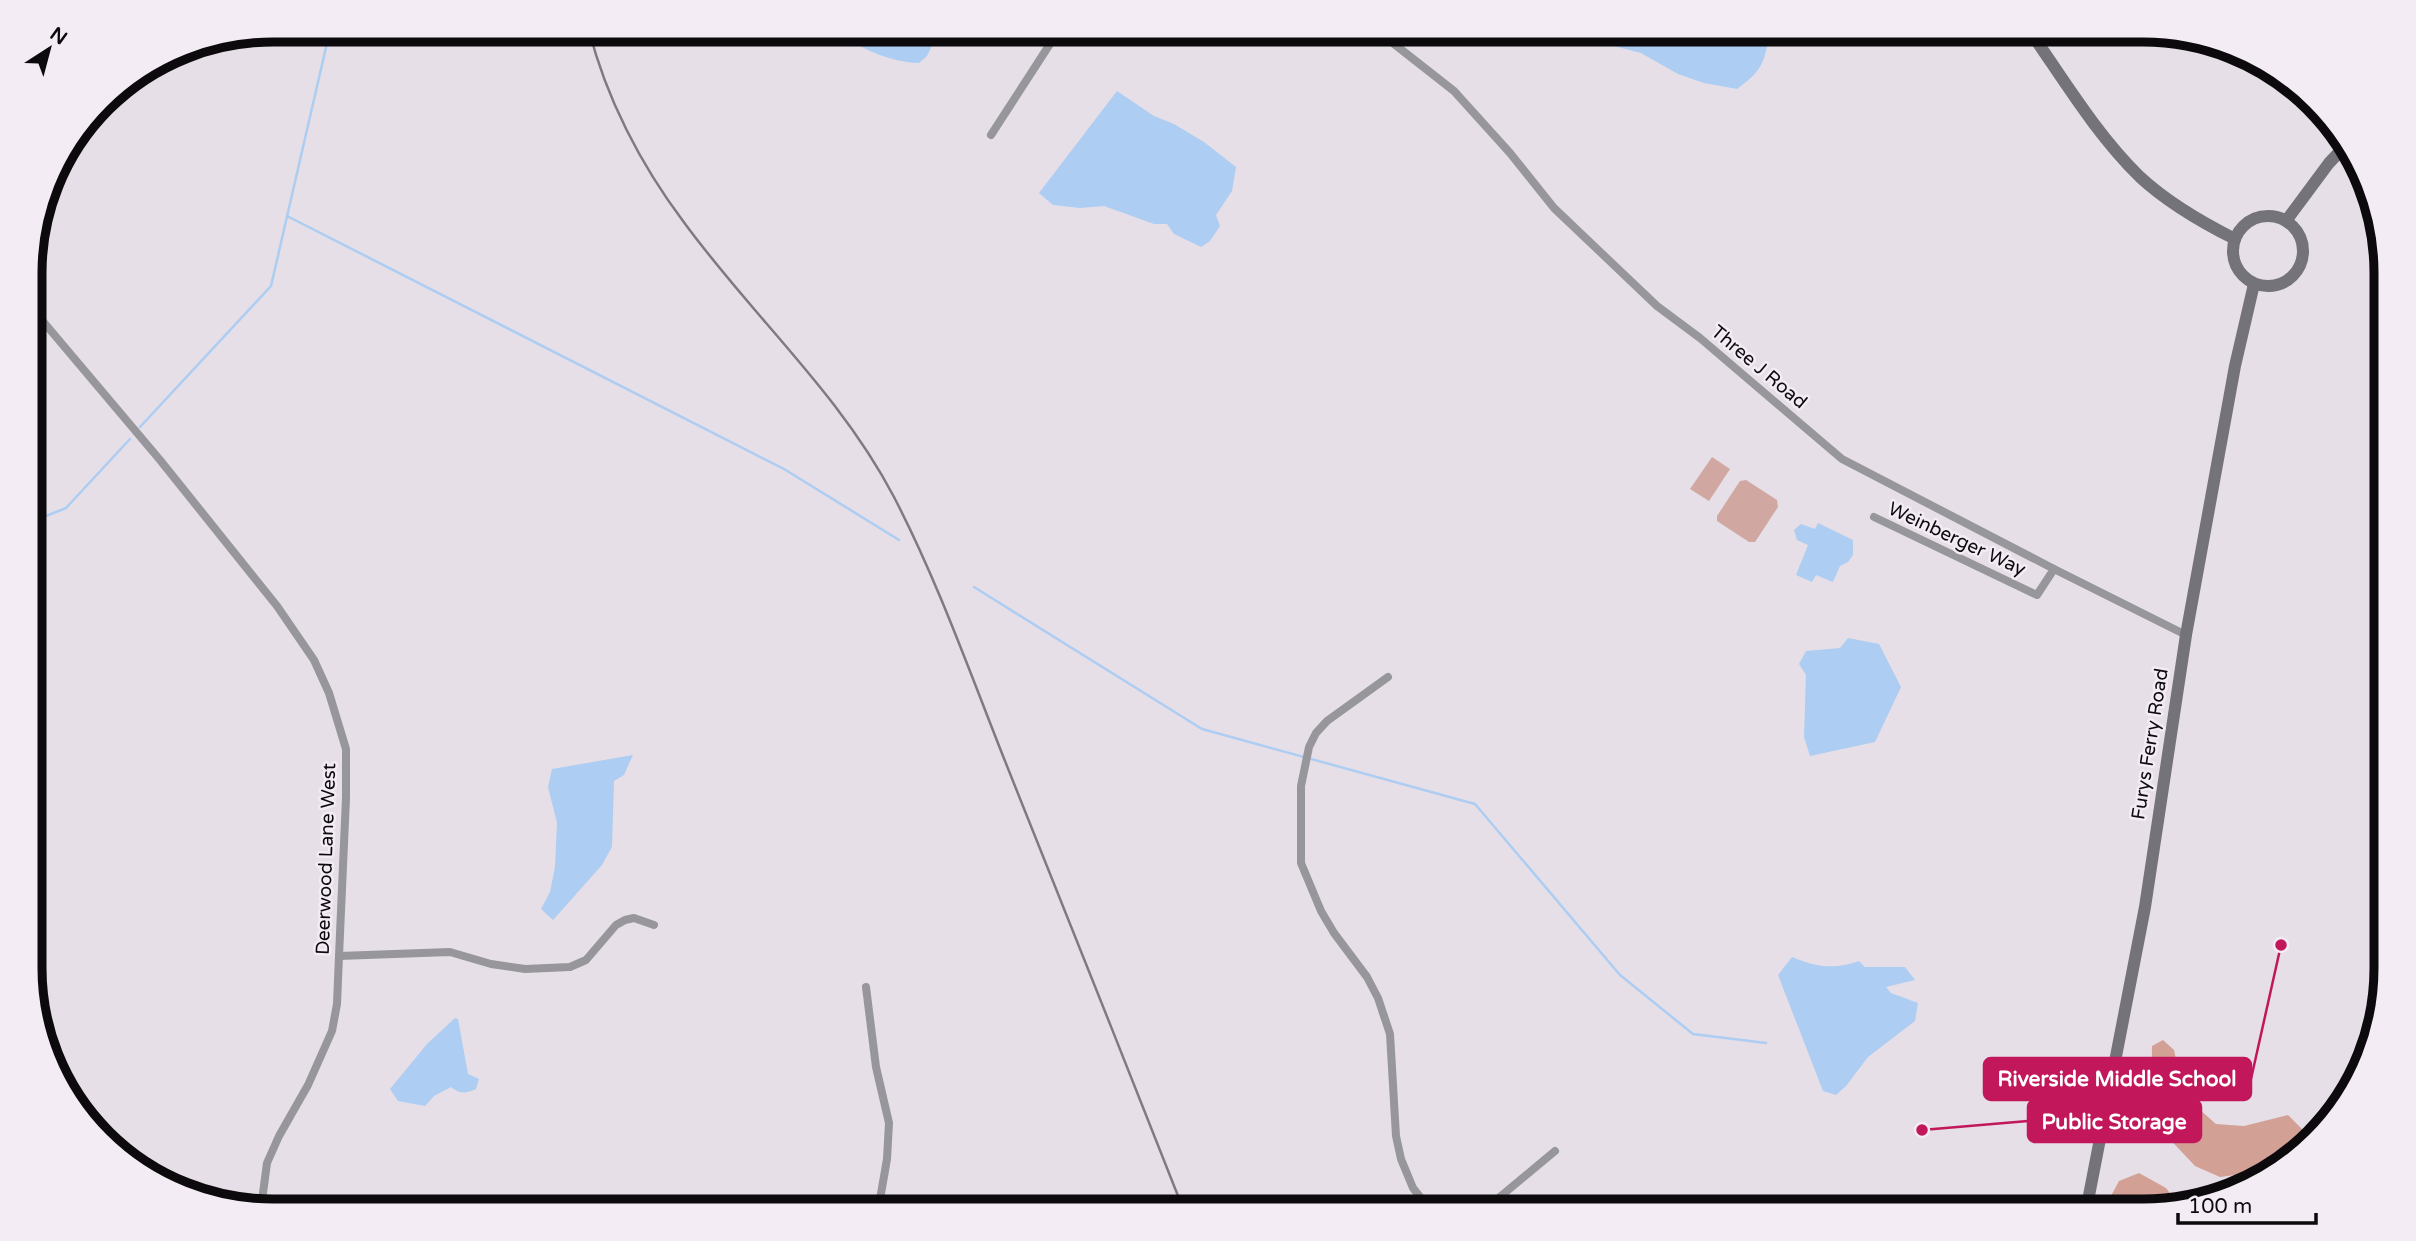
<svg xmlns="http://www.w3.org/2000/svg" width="2416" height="1241" font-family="'Varela Round',sans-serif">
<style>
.green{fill:#d0a8a1}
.forest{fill:#d3a096}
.water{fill:#adcdf3}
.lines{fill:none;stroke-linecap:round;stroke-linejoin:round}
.stream{stroke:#adcdf3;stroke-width:2.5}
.minor{stroke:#96969b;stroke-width:8}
.secondary{stroke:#737379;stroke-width:12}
.rail{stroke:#807a80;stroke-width:2.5}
.labels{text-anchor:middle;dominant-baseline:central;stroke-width:5;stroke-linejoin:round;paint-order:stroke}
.street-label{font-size:19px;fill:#0d0a0d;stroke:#f3ecf5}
.rim{fill:none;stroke:#0d0a0d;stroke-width:9}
.leader{fill:none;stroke:#c2185b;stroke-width:2.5}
.callout-dot{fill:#c2185b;stroke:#f3ecf5;stroke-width:2.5}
.callout{fill:#c2185b;stroke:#c2185b;stroke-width:2.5}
.callout-label{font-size:21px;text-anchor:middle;font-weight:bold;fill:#fff}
</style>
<rect width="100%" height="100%" fill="#e6dfe7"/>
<g class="green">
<path d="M1712,457L1730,469L1709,501L1690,489Z"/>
<path d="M1746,480L1777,500L1778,507L1755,542H1749L1717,521V516L1740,481Z"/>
</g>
<g class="forest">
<path d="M2163,1040L2174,1050L2181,1082L2190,1101L2216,1124L2244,1126L2288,1115L2308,1135L2280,1167L2273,1170L2220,1177L2195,1166L2164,1133L2151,1106L2152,1046Z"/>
<path d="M2139,1173L2166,1188L2178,1204L2158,1211H2103L2119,1181Z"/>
</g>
<g class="water">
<path d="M833,30H929L935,39L927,56L919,63C886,62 860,47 833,30Z"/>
<path d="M1592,30H1766L1770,32C1764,63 1763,70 1737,89L1704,83L1678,74L1641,53L1614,46Z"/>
<path d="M1117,91L1154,116L1174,124L1204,142L1236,167L1232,191L1216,215L1220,226L1210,241L1201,247L1174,234L1167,224H1154L1104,206L1080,208L1053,205L1039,193Z"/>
<path d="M1818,523L1853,540V555L1848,562L1840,566L1833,582L1816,575L1812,582L1796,575L1808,545L1797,540L1794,530L1801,524L1815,529Z"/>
<path d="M1848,638L1879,644L1901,687L1875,742L1810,756L1804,737L1806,675L1799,664L1806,651L1840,648Z"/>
<path d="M633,755L624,775L614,781L612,847L602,865L553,920L541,909L550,892L555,867L557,823L548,787L552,769Z"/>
<path d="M1792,957C1816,967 1834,970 1859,961L1865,967H1905L1915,980L1886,987L1891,993L1918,1003L1915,1021L1868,1057L1846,1086L1836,1095L1823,1091L1778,975Z"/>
<path d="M455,1018L458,1019L468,1074L479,1079L476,1089C465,1094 460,1094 451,1087L434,1096L425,1106L398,1101L390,1089L427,1044Z"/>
</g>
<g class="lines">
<g class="stream">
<path d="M287,216L784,469L899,540"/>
<path d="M140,427L271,286L330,30"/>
<path d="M31,522L66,508L130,439"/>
<path d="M974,587L1202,729L1475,804L1620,975L1693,1034L1766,1043"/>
</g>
<g class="minor">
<path d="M1381,30L1389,40L1454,91L1510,153L1554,208L1657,306L1700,338L1842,459L2054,569L2186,635"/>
<path d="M991,135L1059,30"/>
<path d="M30,306L160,460L277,606L314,660L329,693L346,749V798L339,956L337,1004L332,1031L308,1085L279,1136L267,1163L261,1208"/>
<path d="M1874,517L2037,595L2054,569"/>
<path d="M1388,677L1327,721L1316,733L1309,747L1301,786V863L1321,911L1334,933L1367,977L1378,998L1390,1034L1396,1136L1401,1159L1413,1188L1431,1211"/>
<path d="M339,956L450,952L491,964L525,969L570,967L586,960L616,925L625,920L634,918L654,925"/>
<path d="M866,987L876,1067L889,1123L887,1159L878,1211"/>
<path d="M1483,1211L1555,1151"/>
</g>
<g class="secondary">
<path d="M2029,30C2064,80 2096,134 2140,177C2168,203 2201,222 2235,239"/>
<circle cx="2268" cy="251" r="35"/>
<path d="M2286,221L2329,163L2347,144"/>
<path d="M2086,1211L2145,907L2186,635L2235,366L2254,284"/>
</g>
<path class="rail" d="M589,30C606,98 641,165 683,221C752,316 839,392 894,497C937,580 969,670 1003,756C1064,908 1124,1059 1184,1211"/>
</g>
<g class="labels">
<g class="street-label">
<text transform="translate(1759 367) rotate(40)">Three J Road</text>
<text transform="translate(1957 539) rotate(25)">Weinberger Way</text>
<text transform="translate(2150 744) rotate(-81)">Furys Ferry Road</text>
<text transform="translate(326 859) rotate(-88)">Deerwood Lane West</text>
</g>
</g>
<path d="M0 0H2416V1241H0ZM273 42H2143A231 231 0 0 1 2374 273V968A231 231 0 0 1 2143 1199H273A231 231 0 0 1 42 968V273A231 231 0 0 1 273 42Z" fill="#f3ecf5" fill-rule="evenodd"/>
<path class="rim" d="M273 42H2143A231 231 0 0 1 2374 273V968A231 231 0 0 1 2143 1199H273A231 231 0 0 1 42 968V273A231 231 0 0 1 273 42Z"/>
<path class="leader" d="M2281 945L2251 1079M1922 1130L2028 1121"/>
<g class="callout-dot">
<circle cx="2281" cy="945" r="7"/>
<circle cx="1922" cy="1130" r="7"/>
</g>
<g class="callout">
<rect x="1984" y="1058" width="267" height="42" rx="7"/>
<rect x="2028" y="1100" width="173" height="42" rx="7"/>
</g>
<g class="callout-label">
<text x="2117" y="1086">Riverside Middle School</text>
<text x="2114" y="1129">Public Storage</text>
</g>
<g transform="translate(49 49) rotate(36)" stroke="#f3ecf5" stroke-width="5" paint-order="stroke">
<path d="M0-5L12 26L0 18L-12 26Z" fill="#0d0a0d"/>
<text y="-10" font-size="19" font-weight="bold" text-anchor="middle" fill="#0d0a0d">N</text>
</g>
<path d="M2178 1213v10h138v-10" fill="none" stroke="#0d0a0d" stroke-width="3.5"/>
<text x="2188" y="1213" font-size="21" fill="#0d0a0d" stroke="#f3ecf5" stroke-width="5" paint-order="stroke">100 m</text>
</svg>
